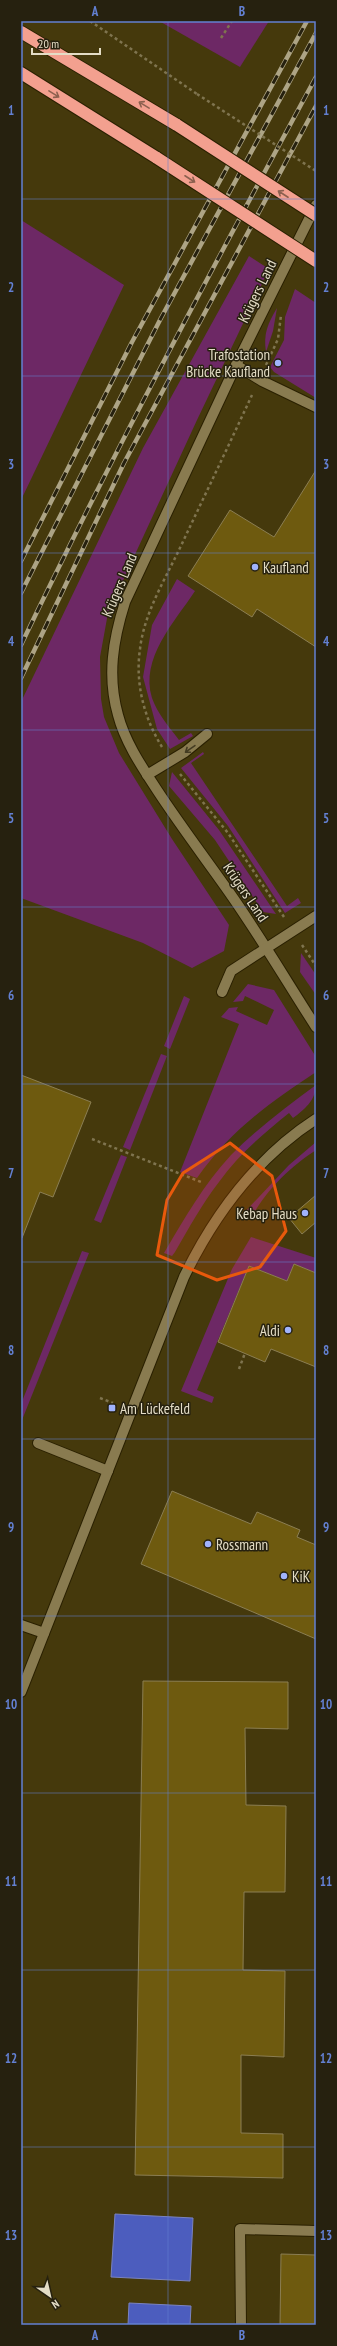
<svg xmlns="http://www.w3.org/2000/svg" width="337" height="2346" font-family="'PT Sans Narrow',sans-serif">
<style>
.green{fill:#6d2865}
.water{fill:#4c5dbe;stroke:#7a83c0}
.building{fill:#6e5a0f;stroke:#8b7e53}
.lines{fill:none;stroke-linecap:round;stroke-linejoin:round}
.minor-casing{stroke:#2a2001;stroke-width:12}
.highway-casing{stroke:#2a2001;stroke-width:14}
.path{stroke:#7f744f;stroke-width:2.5;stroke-dasharray:3 3;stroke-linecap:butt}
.minor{stroke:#897b50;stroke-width:10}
.highway{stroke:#f3a08f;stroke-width:12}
.rail-casing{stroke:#ada485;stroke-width:4.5}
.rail{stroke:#26210f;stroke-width:3;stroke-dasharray:9;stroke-linecap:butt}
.highway-bridge-casing{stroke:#2a2001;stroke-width:14;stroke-linecap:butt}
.path-bridge{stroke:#7f744f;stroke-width:2.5;stroke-dasharray:3 3;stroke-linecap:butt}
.highway-bridge{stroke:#f3a08f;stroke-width:12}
.oneway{stroke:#8c604f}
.oneway2{stroke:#443c22}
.marked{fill:#e8590c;fill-opacity:0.2;stroke:#e8590c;stroke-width:3;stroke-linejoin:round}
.grid{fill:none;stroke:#6380d2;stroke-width:1;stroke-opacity:0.55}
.poi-dot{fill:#a0b3fd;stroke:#26210f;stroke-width:1.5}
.labels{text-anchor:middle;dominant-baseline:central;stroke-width:3;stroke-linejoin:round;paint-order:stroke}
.street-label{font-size:15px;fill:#e4ddc6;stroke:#26210f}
.poi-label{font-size:15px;fill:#e4ddc6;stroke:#26210f;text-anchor:start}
.neatline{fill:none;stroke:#6380d2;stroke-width:1.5}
.grid-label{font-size:13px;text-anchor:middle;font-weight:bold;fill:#6380d2}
</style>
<rect width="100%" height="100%" fill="#45390c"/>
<g class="green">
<path d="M159,21H269L240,67Z"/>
<path d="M21,220L124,285L21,500Z"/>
<path d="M249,256L269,269L197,420L108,613L100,657L101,699L104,717L119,753L172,839L229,925L224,951L192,968L143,943L21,898V702L143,448Z"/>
<path d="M295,289L316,303V398L274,372L270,367L284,340L285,317Z"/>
<path d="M277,308L273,331L266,352C263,334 268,323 277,308Z"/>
<path d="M177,579L195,591C174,623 140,658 152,698C157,713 170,728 179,740L191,733L193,736L170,749L157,729L143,677L152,625Z"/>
<path d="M203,752L204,754L191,763L287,906L298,898L301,903L285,913L228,826L181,768Z"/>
<path d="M172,772L219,830L276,914L263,912L215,840L169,786Z"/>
<path d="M301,953L316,975V995L300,972Z"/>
<path d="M248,984L274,990L316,1057V1072C268,1104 231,1130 197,1178L180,1172L239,1024L221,1017L229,1008L238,1007L236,1011L267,1025L274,1010L245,996L243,1001L233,1002Z"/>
<path d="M184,996L190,999L170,1049L164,1046Z"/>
<path d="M161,1054L167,1056L130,1150L123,1147Z"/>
<path d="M316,1085C316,1100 304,1110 293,1118L289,1113C263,1134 238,1155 219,1182C202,1204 189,1228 175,1252L172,1256L164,1253C184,1219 204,1184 231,1155C257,1129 286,1107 316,1085Z"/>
<path d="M316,1142V1150C291,1166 264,1192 251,1219L242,1215L289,1165Z"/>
<path d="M121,1155L127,1157L101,1223L94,1220Z"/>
<path d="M251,1237L316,1258V1273L294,1264L287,1281L249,1266L197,1390L214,1397L212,1403L181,1391L232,1269Z"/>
<path d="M82,1251L89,1253L22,1420L21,1404Z"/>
</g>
<g class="water">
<path d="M115,2214L193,2218L190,2281L111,2277Z"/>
<path d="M129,2303L191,2306L190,2325H128Z"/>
</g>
<g class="building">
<path d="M316,470V647L257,609L252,617L188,576L230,510L274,537Z"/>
<path d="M21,1075L91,1102L53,1197L40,1192L22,1238Z"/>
<path d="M316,1195V1222L302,1234L289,1218Z"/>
<path d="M294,1264L316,1273V1367L271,1349L265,1362L218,1342L249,1266L287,1281Z"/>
<path d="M172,1491L251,1524L257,1512L300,1530L297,1537L316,1545V1639L141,1564Z"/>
<path d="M143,1681L288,1682V1729L245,1728L246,1805L286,1806L285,1892H244L243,1970L285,1971L284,2057L241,2055V2133L283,2134V2178L135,2175Z"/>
<path d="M281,2254L316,2255V2325H280Z"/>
</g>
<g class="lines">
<g class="minor-casing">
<g id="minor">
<path d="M316,205L236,365L125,602C113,640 107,676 118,715C125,742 142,767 157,790C180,825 205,858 229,892C260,936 287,982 316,1027"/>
<path d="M236,365L262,381L316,407"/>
<path d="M147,775L185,752L207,734"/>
<path d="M222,992L231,971L316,916"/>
<path d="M38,1443L108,1471"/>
<path d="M21,1625L44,1633"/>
<path d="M21,1692L184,1277C215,1213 256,1158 316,1119"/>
<path d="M241,2325L240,2229L316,2231"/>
</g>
</g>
<g class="highway-casing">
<g id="highway">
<path d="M21,32L177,125"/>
<path d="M21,73L157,158"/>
</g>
</g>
<g class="path">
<path d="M90,21L197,94"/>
<path d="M221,38L232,21"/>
<path d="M266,365L278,339L281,315"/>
<path d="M162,747C144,718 135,683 140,649C144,614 164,581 179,550C203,499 228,447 252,395"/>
<path d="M180,774L228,833L284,917"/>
<path d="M302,945L316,966"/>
<path d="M92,1139L201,1182"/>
<path d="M239,1369L245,1353"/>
<path d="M100,1398L113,1403"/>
</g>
<use href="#minor" class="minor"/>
<use href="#highway" class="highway"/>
<g class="rail-casing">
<g id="rail">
<path d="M21,561L132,342L307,21"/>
<path d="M21,593L161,318L316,33"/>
<path d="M21,645C113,453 214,265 316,77"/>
<path d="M21,678L124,463L316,106"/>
</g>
</g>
<use href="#rail" class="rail"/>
<g class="highway-bridge-casing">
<g id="highway-bridge">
<path d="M177,125L316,215"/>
<path d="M157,158L316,261"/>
</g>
</g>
<path class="path-bridge" d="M197,94L316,171"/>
<use href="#highway-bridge" class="highway-bridge"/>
</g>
<defs><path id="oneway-shaft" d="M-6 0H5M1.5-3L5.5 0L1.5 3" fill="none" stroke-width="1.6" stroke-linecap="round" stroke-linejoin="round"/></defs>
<g class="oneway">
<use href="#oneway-shaft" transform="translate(54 94) rotate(32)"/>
<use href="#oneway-shaft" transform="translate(144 105) rotate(-149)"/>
<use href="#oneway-shaft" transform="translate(190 179) rotate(33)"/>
<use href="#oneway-shaft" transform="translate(283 194) rotate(-147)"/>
</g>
<use class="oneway2" href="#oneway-shaft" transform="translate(190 749) rotate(145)"/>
<path class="marked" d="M230,1143L272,1176L286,1231L260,1267L217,1280L157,1255L167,1200L183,1173Z"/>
<path class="grid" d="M168,21V2325M21,199H316M21,376H316M21,553H316M21,730H316M21,907H316M21,1084H316M21,1262H316M21,1439H316M21,1616H316M21,1793H316M21,1970H316M21,2147H316"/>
<g class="poi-dot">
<circle cx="278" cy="363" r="4"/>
<circle cx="255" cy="567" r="4"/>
<circle cx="305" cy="1213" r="4"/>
<circle cx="288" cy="1330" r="4"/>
<rect x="108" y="1404" width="8" height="8" rx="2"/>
<circle cx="208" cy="1544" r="4"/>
<circle cx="284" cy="1576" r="4"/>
</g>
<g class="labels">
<g class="street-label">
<text transform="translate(257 291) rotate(-64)">Krügers Land</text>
<text transform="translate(119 585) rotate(-67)">Krügers Land</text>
<text transform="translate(246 892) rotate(56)">Krügers Land</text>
</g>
<g class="poi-label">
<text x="270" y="354" text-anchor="end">Trafostation<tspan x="270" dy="17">Brücke Kaufland</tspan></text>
<text x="263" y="567">Kaufland</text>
<text x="297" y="1213" text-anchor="end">Kebap Haus</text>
<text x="280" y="1330" text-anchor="end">Aldi</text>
<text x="120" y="1408">Am Lückefeld</text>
<text x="216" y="1544">Rossmann</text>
<text x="292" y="1576">KiK</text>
</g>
</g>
<rect width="337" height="2346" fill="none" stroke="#26210f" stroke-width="44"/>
<g transform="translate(50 2296) rotate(146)" stroke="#26210f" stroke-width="3" paint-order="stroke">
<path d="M0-3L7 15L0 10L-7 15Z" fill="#e4ddc6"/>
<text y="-6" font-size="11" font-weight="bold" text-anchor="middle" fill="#e4ddc6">N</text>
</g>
<path d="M32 48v6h68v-6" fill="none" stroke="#e4ddc6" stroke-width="2"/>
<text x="38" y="48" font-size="12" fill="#e4ddc6" stroke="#26210f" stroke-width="3" paint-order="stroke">20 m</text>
<rect x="22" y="22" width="293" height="2302" class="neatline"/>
<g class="grid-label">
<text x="95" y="16">A</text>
<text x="242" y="16">B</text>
<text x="11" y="115">1</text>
<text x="326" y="115">1</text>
<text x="11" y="292">2</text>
<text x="326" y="292">2</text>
<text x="11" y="469">3</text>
<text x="326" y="469">3</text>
<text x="11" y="646">4</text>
<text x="326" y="646">4</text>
<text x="11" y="823">5</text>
<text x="326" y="823">5</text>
<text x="11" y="1000">6</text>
<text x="326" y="1000">6</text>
<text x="11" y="1178">7</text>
<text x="326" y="1178">7</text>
<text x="11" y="1355">8</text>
<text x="326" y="1355">8</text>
<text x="11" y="1532">9</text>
<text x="326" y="1532">9</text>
<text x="11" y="1709">10</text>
<text x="326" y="1709">10</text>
<text x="11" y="1886">11</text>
<text x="326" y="1886">11</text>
<text x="11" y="2063">12</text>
<text x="326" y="2063">12</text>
<text x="11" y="2240">13</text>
<text x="326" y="2240">13</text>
<text x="95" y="2340">A</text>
<text x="242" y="2340">B</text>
</g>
</svg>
